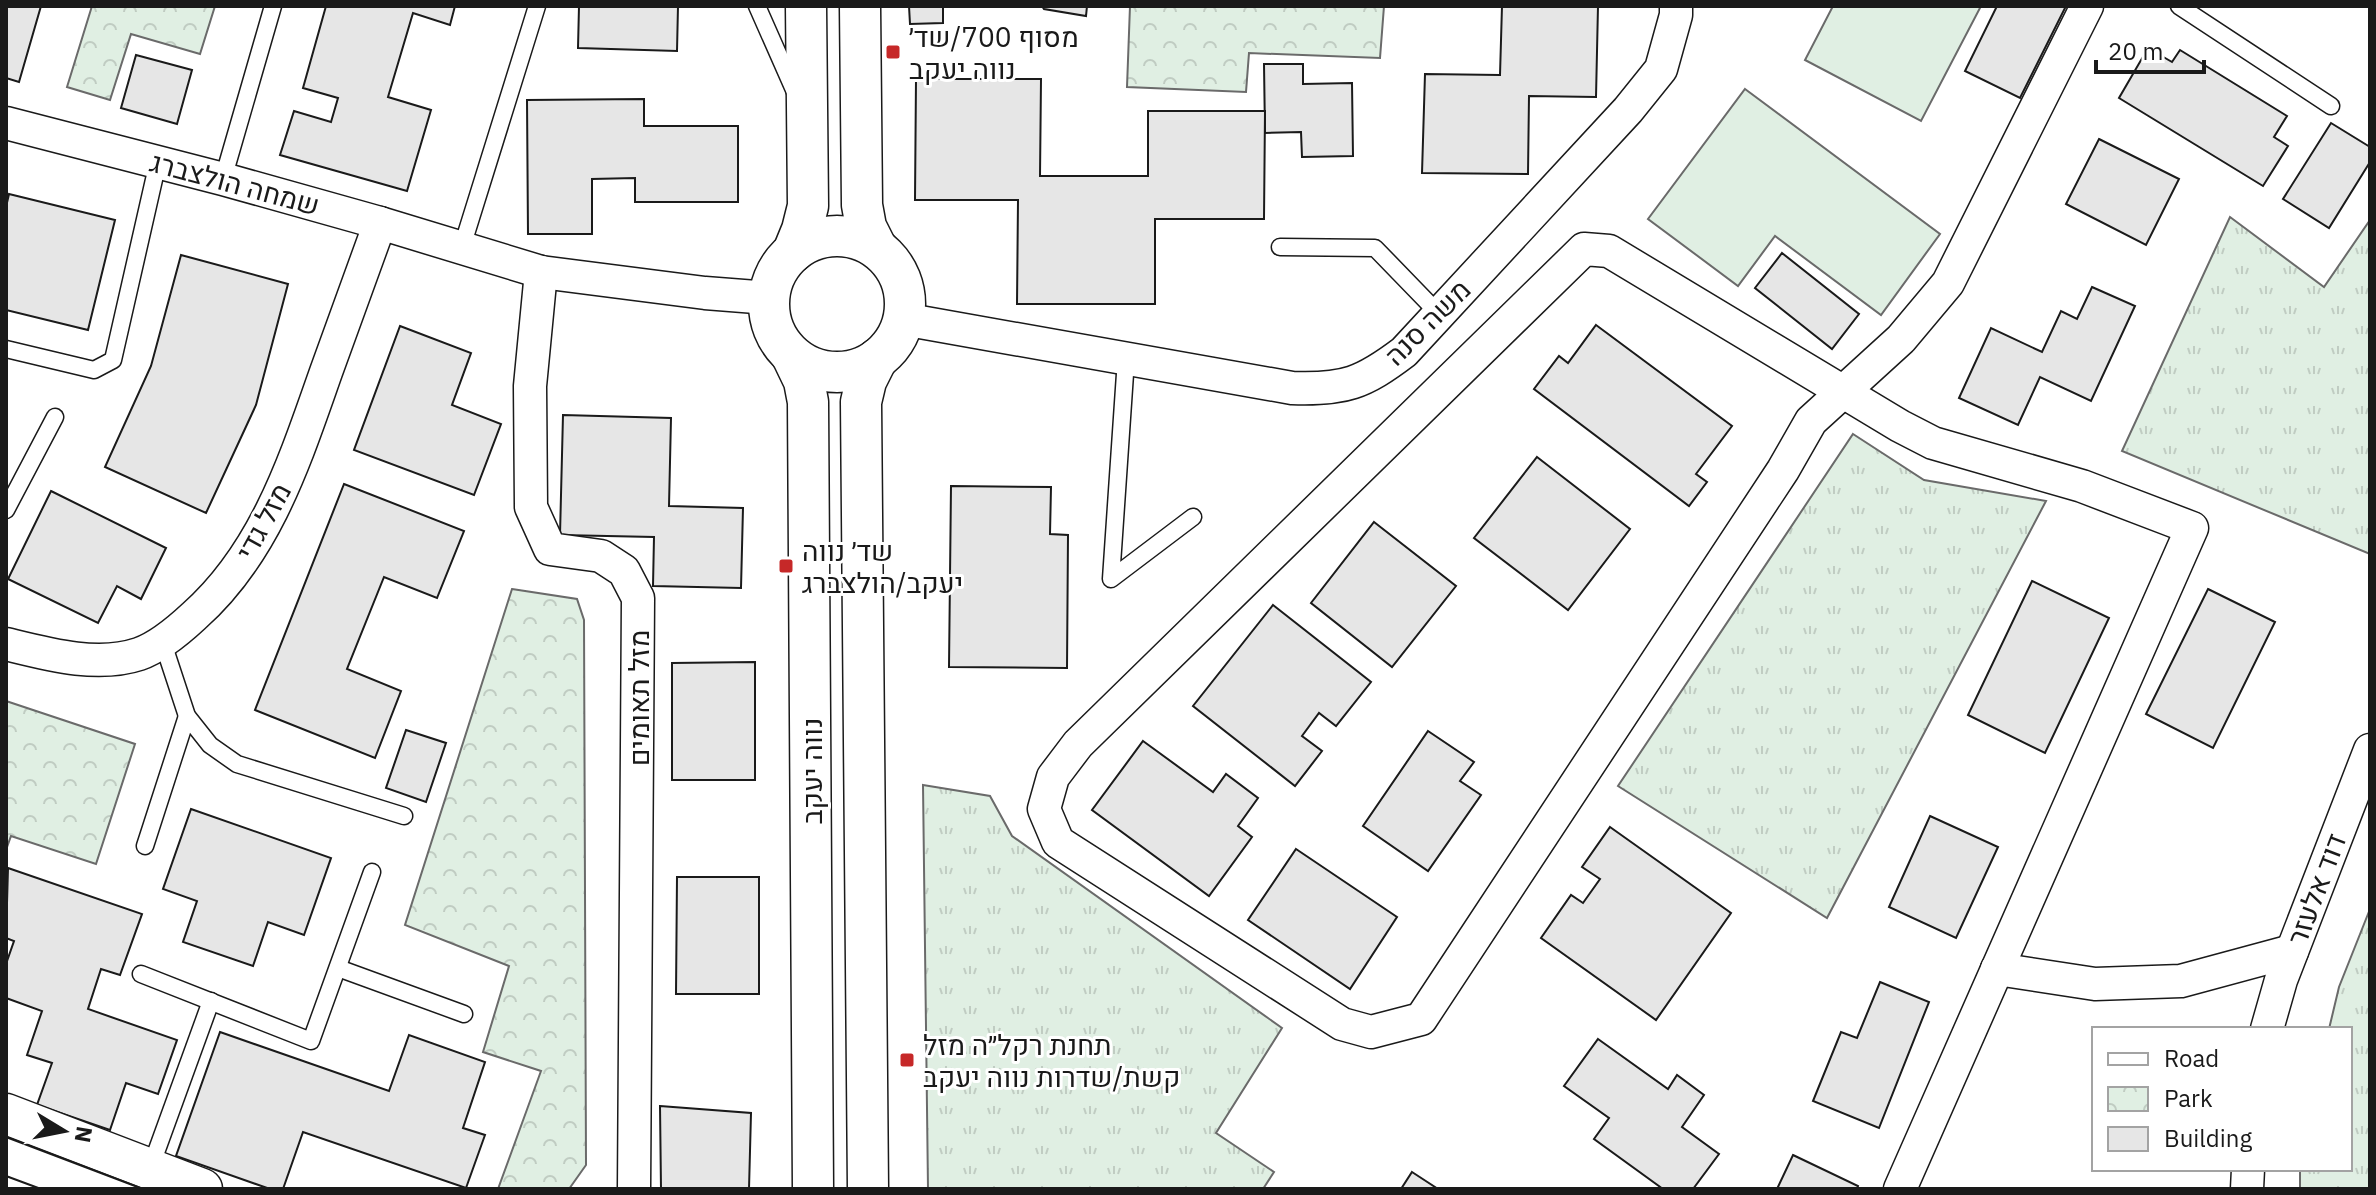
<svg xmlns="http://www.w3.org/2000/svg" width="2376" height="1195" font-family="'IBM Plex Sans',Heebo,sans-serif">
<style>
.grass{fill:url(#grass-tufts);stroke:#6a6a6a;stroke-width:2}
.park{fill:url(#park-crowns);stroke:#6a6a6a;stroke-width:2}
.pitch{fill:#e0efe3;stroke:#6a6a6a;stroke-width:2}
.building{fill:#e6e6e6;stroke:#1a1a1a;stroke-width:2}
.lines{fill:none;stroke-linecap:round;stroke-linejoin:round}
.service-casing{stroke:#1a1a1a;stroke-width:19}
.minor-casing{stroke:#1a1a1a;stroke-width:35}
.tertiary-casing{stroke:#1a1a1a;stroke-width:43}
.service{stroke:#fff;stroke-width:16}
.minor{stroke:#fff;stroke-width:32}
.tertiary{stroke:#fff;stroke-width:40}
.tram{stroke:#1a1a1a;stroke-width:2}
.poi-dot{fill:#c62828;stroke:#fff;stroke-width:3}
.labels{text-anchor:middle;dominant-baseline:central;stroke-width:6;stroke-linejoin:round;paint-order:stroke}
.poi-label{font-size:28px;fill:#1a1a1a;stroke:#fff;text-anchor:start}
.street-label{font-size:28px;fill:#1a1a1a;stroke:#fff}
</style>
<defs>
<pattern id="grass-tufts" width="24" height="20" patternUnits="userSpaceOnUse" patternTransform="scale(2)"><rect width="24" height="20" fill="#e0efe3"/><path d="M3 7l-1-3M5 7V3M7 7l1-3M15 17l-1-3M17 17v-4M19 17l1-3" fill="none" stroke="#c0ccc2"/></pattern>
<pattern id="park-crowns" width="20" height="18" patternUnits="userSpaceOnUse" patternTransform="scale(2)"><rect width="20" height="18" fill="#e0efe3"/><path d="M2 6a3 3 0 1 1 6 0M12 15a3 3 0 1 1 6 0" fill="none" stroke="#c0ccc2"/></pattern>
</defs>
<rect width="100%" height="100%" fill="#fff"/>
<g class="grass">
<path d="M2230,217L2324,287L2370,220V554L2122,451Z"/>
<path d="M1853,434L1924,480L2046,501L1827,918L1618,786Z"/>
<path d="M923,785L990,796L1012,836L1282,1028L1216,1133L1274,1172L1263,1189H928Z"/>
<path d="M2370,909V1189H2300V1169H2350V1029H2329L2339,987Z"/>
</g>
<g class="park">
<path d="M92,6H215L200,54L131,34L110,100L67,87Z"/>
<path d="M1130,6H1384L1380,58L1249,53L1246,92L1127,87Z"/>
<path d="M512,589L577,599L584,620L586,1165L569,1189H498L541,1071L483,1052L509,966L405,925Z"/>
<path d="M6,701L135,744L96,864L11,836L6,850Z"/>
</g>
<g class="pitch">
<path d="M1833,6H1981L1921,121L1805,60Z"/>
<path d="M1745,89L1940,234L1881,315L1775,236L1738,286L1648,219Z"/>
</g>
<g class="building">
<path d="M6,6H41L19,82L6,78Z"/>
<path d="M326,6H455L450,25L413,13L388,97L431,110L407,191L280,155L294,111L331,122L338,98L303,88Z"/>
<path d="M579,6H678L677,51L578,48Z"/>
<path d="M909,6H943V23L910,24Z"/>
<path d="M1042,6H1087L1086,16L1044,9Z"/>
<path d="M1502,6H1598L1596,97L1529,96L1528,174L1422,173L1425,74L1500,75Z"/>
<path d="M1997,6H2066L2020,98L1965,71Z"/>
<path d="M2148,48L2172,62L2180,50L2287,116L2274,137L2288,146L2263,186L2119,98Z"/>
<path d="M136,55L192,70L177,124L121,108Z"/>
<path d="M1264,64H1303V84L1352,83L1353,156L1302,157L1301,132L1265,133Z"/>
<path d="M916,79H1041L1040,176H1148V111H1265L1264,219H1155V304H1017L1018,200H915Z"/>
<path d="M644,99V126H738V202H635V178L592,179V234H528L527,100Z"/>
<path d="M2331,123L2370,147V162L2329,228L2283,199Z"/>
<path d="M2099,139L2179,179L2146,245L2066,204Z"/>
<path d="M9,194L115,220L88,330L6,310V207Z"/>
<path d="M1782,253L1859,314L1832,349L1755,288Z"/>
<path d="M181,255L288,284L256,405L206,513L105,467L151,366Z"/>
<path d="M2092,287L2135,306L2091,401L2040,377L2018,425L1959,398L1991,328L2042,352L2061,311L2077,319Z"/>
<path d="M1596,325L1732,426L1696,474L1707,482L1689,506L1534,389L1559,356L1568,363Z"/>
<path d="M400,326L471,353L452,405L501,424L474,495L354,450Z"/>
<path d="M563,415L671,418L669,506L743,508L741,588L653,586L654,537L560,535Z"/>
<path d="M1537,457L1630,529L1568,610L1474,538Z"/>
<path d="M344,484L464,531L437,598L384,577L347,669L401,691L375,758L255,710Z"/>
<path d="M951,486L1051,487L1050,534L1068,535L1067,668L949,667Z"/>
<path d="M51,491L166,548L141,599L117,586L98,623L8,579Z"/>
<path d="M1374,522L1456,586L1392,667L1311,603Z"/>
<path d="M2032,581L2109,618L2045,753L1968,715Z"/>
<path d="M2208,589L2275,622L2213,748L2146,714Z"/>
<path d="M1273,605L1371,682L1336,726L1319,713L1302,736L1322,751L1295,786L1193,706Z"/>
<path d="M755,662V780H672V663Z"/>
<path d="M406,730L446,743L426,802L386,788Z"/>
<path d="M1428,731L1474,762L1460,781L1481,795L1428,871L1363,826Z"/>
<path d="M1143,741L1213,792L1226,774L1258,798L1238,826L1252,837L1209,896L1092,810Z"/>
<path d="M191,809L331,858L304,935L268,922L253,966L183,942L197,901L163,889Z"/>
<path d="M1930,816L1998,847L1956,938L1889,907Z"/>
<path d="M1610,827L1731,913L1656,1020L1541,938L1571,895L1583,903L1600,879L1582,867Z"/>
<path d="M1296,849L1397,917L1350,989L1248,920Z"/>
<path d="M8,868L142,914L120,975L101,969L88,1009L177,1040L158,1094L126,1083L110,1130L37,1105L52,1063L27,1055L42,1011L6,998V964L14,941L6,938Z"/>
<path d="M677,877H759V994H676Z"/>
<path d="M1880,982L1929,1002L1879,1128L1813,1101L1841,1032L1857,1038Z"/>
<path d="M220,1032L389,1091L409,1035L485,1062L463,1128L485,1135L466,1188L303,1132L283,1189H270L176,1156Z"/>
<path d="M1598,1039L1668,1089L1677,1075L1704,1095L1682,1127L1719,1154L1693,1189H1663L1594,1139L1609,1118L1564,1086Z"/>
<path d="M660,1106L751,1113L749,1189H661Z"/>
<path d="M1793,1155L1858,1186L1857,1189H1777Z"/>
<path d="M1412,1172L1438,1189H1401Z"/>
</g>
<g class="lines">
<g class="service-casing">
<g id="service">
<path d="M757,6L795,92"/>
<path d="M2179,6L2331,106"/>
<path d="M223,179L273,6"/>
<path d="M1280,247L1375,248L1439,314"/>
<path d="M461,250L537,6"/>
<path d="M6,349L94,370L113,360L158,162"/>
<path d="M1126,359L1111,579L1193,517"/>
<path d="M6,510L55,417"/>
<path d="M162,640L187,716L210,745L237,764L404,816"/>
<path d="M145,846L187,716"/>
<path d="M338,968L464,1014"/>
<path d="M141,974L311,1041L372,872"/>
<path d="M150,1169L211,1001"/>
</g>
</g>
<g class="minor-casing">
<g id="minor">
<path d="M6,123L223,179L380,223L541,272L705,293L769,298"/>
<path d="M541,272L530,386L531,507L550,549L601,556L624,571L638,598L634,1189"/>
<path d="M903,319L1292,388C1345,390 1363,383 1404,352L1628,110L1661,69L1676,15V6"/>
<path d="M6,644C47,654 97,668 139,654C159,647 179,630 194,616C266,552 295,460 326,372C344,323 362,273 380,223"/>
<path d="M1997,969L2095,984L2181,981L2292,951"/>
<path d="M2267,1029L2281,980L2370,750"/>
<path d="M1900,1189L2192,528L2082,486L1933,443L1900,426L1609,251L1584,249L1078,744L1053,777L1044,809L1058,842L1342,1024L1371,1032L1421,1019L1783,470L1811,421L1901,339L1948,283L2087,6"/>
<path d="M2247,1189L2248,1169"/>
</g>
</g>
<g class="tertiary-casing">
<g id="tertiary">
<path d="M860,6L862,205L866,227L876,247"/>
<circle cx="837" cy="304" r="68"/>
<path d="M793,252L802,230L808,206L806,6"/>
<path d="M792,356L804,381L808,402L813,1189"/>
<path d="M6,1114L202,1189"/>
<path d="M868,1189L861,402L866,381L877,359"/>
</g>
</g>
<use href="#service" class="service"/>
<use href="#minor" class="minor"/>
<use href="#tertiary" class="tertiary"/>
<g class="tram">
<path d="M6,1137L143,1189"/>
<path d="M6,1176L41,1189"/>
</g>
</g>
<g class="poi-dot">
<rect x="885" y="44" width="16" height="16" rx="4"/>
<rect x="778" y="558" width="16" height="16" rx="4"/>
<rect x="899" y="1052" width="16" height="16" rx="4"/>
</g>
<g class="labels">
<g class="poi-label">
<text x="909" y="36">מסוף 700/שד׳<tspan x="909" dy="32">נווה יעקב</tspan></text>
<text x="802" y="550">שד׳ נווה<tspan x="802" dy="32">יעקב/הולצברג</tspan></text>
<text x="923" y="1044">תחנת רקל״ה מזל<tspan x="923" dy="32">קשת/שדרות נווה יעקב</tspan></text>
</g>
<g class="street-label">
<text transform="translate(235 183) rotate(15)">שמחה הולצברג</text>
<text transform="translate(1427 322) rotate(-45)">משה סנה</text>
<text transform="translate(263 521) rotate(-61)">מזל גדי</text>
<text transform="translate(638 698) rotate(-90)">מזל תאומים</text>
<text transform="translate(811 771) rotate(-90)">נווה יעקב</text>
<text transform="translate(2316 889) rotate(-69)">דוד אלעזר</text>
</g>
</g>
<rect width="2376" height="1195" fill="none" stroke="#1a1a1a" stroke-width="16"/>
<rect x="2092" y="1027" width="260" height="144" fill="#ffffff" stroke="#a3a3a3" stroke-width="2"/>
<rect x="2108" y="1053" width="40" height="12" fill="#ffffff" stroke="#a3a3a3" stroke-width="2"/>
<text x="2164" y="1067" font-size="24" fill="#1a1a1a">Road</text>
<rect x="2108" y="1087" width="40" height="24" fill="url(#park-crowns)" stroke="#a3a3a3" stroke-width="2"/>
<text x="2164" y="1107" font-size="24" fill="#1a1a1a">Park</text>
<rect x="2108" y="1127" width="40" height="24" fill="#e6e6e6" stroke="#a3a3a3" stroke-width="2"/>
<text x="2164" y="1147" font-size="24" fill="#1a1a1a">Building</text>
<g transform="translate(64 1131) rotate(100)" stroke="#ffffff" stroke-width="6" paint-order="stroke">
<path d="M0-6L14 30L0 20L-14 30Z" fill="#1a1a1a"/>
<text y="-12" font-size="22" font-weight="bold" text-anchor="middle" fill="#1a1a1a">N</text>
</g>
<path d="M2096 60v12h108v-12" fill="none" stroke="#1a1a1a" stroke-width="4"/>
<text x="2108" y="60" font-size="24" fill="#1a1a1a" stroke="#ffffff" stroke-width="6" paint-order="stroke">20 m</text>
</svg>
